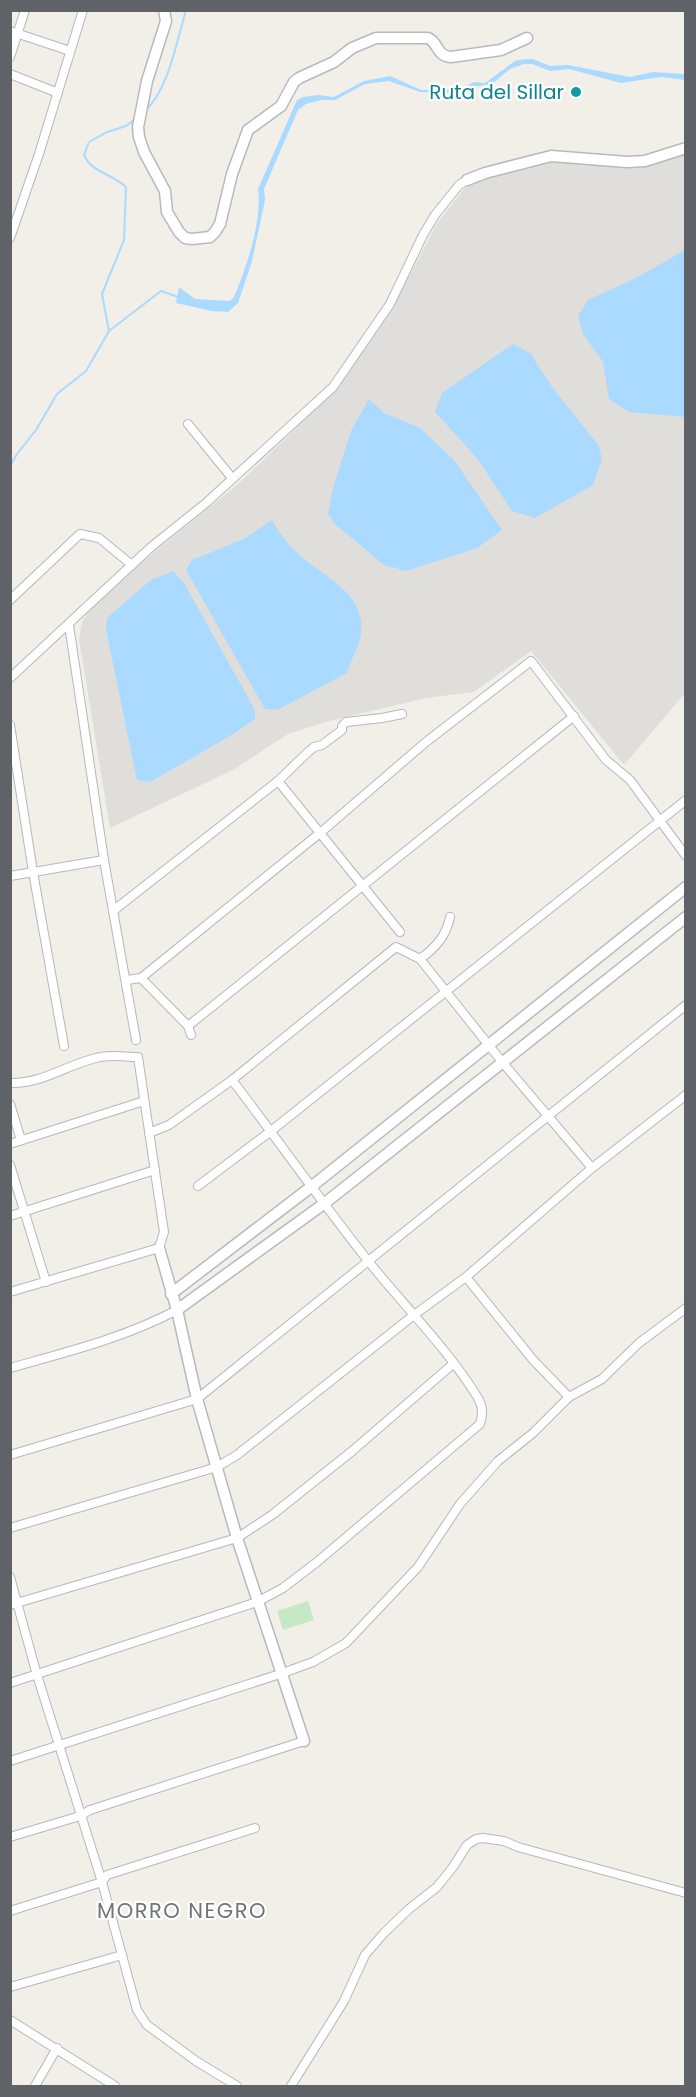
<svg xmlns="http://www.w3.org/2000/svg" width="696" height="2097" font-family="Poppins,sans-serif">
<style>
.industrial{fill:#e0deda}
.green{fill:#c5e8c5}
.water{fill:#aadaff}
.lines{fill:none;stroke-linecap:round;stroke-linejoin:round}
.stream{stroke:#aadaff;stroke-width:2}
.street-casing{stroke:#b5b8bc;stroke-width:10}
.secondary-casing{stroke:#b6babf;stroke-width:13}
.street{stroke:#fff;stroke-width:8}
.secondary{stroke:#fff;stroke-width:10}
.culture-dot{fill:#0f9aa8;stroke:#fff;stroke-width:2}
.labels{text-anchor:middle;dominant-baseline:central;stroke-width:4.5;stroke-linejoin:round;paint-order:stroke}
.culture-label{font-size:20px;fill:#0d838f;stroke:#fff;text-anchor:end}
.neighbourhood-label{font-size:21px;letter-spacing:1.5px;fill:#70757a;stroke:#fff}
</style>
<rect width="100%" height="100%" fill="#f1efe8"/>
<path class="industrial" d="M685,152V693L624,765L531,651L474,692L426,698L329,721L288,734L233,770L110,828L79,639L82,622L89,611L120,581L164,544L237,485L336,390L412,271L436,225L464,189L478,179L542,161L640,168Z"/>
<path class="green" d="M308,1601L314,1620L283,1630L277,1611Z"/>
<g class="water">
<path d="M525,59H533L550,66L568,65L630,77L653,72L685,74V80L661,77L621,83L569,69L550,71L532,64H524L510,69L492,84L472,87L461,93L420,92L389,81L365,84L335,100H322L306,104L298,110L294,119L264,189L265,200L252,261L238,303L228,312L212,311L176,303L179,287L195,299L230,301L234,297C247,265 262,223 258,189L297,100L303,97L318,95L334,97L364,81L390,76L421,90L460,89L474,82L485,83L515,61Z"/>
<path d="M685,250V417L629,412L609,399L603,362L583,334L578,316L588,300L638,277Z"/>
<path d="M513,344L531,354L552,387L599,446L602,460L593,485L535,518L512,511L477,458L435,412L442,393Z"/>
<path d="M369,399L384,413L420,428L454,460L502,530L477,548L406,571L384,565L334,523L328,514L333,488L351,431Z"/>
<path d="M272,520C280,535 291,548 304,559C328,578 366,596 361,633C359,646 351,660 347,673L277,710L265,709L186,570L192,560L244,539Z"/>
<path d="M173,571L184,583L255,710V719L230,736L150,782L137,780L106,630L107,618L151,580Z"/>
</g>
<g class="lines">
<g class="stream">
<path d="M146,110C169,88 177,40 186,10"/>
<path d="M109,331L102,294L124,240L126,187C111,173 92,173 84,155L89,142L107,132L126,126L135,119"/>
<path d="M10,466L17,454L36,430L57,394L86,371L109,331L161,291L178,297"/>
</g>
<g class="street-casing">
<g id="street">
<path d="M10,31L70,51"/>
<path d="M10,57L25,10"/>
<path d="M10,74L58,93"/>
<path d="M10,238L39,154L83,10"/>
<path d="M188,424L232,478"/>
<path d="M10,600L80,534L99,538L132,565"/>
<path d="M69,625L104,860L136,1040"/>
<path d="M10,678L151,547L206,503L333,387L390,304L423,235L435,215L459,185L467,180"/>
<path d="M10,725L33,872L64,1046"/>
<path d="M278,781L400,932"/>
<path d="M10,876L104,860"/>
<path d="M113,911L278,781L307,753L314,747L322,745L342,730V726L346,722L382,718L402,714"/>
<path d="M420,959C435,948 446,937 450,917"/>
<path d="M141,978L320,833L426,742L531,661L606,760L630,780L686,856"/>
<path d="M127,980L141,978L188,1026L191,1035"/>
<path d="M188,1026L574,716"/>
<path d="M232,1080L396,947L420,959L503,1063L592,1168"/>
<path d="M10,1083C42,1084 66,1065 96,1058C109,1054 124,1057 138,1057L164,1232L159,1248L10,1292"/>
<path d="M10,1104L21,1140"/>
<path d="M10,1144L144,1101"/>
<path d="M10,1165L46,1282"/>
<path d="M198,1186L271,1131L686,800"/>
<path d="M10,1216L155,1170"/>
<path d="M466,1277L534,1361L569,1397"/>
<path d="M10,1368C67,1352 124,1338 177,1310"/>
<path d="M10,1455L197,1399L686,1005"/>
<path d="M10,1528L217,1467L237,1455L414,1315L466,1277L592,1168L686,1095"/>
<path d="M10,1577L37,1675L102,1882L137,2010L147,2025L196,2061L237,2086"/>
<path d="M10,1605L237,1538L272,1515L351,1452L453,1364"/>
<path d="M10,1683L257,1602L283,1588L317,1562L480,1424C483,1414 483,1407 478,1398C448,1349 405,1307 369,1262C322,1203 278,1140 232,1080L169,1125L149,1133"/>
<path d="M10,1761L280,1674L313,1662L346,1643L418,1567L460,1504L498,1461L533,1433L569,1397L602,1379L639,1343L686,1308"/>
<path d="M10,1837L80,1816L90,1810L304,1741"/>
<path d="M10,1911L102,1882L107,1875L255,1828"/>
<path d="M10,1987L122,1955"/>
<path d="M10,2020L115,2086"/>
<path d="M35,2086L57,2048"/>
<path d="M291,2086L344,2001L365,1955L384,1933L409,1909L437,1887L453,1867L467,1845L476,1839L483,1838L504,1841L518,1847L686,1893"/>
</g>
</g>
<g class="secondary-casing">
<g id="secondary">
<path d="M164,10L166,21L147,81L138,127L139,137L144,152L165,191L167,212L179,232L185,238L192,239L210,237L215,232L220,224L232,174L248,130L281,106L294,82L299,78L334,62L352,48L376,38H428C439,43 436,56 451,57L501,50L527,38"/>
<path d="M467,180L485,173L551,156L627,162L645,161L686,148"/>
<path d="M159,1248L177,1310L197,1399L237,1538L304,1741"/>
<path d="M171,1294L311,1187L686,887"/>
<path d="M177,1310L325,1203L686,917"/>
</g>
</g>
<use href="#street" class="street"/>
<use href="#secondary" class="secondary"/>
</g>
<circle class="culture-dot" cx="576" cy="92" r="6"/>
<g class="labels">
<g class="culture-label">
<text x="564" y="92">Ruta del Sillar</text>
</g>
<g class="neighbourhood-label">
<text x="182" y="1910">MORRO NEGRO</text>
</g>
</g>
<rect width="696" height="2097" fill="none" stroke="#5f6368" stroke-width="24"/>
</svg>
